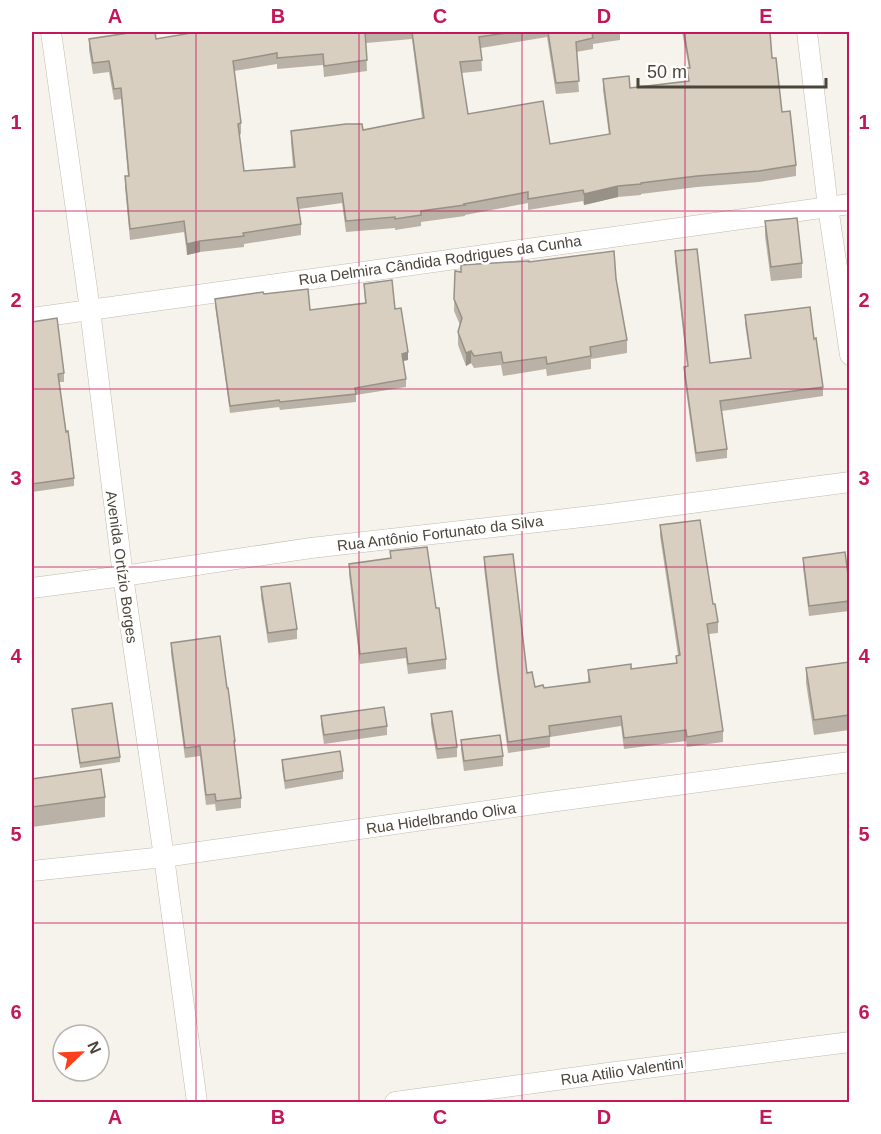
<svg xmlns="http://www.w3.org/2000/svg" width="881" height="1134" font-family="Helvetica,sans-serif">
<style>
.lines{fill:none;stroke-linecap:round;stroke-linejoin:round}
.minor-casing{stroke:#c2bbae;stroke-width:21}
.minor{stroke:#fff;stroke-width:20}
.wall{fill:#bab2a6;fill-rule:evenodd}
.shaded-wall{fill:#979187}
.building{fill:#d8cfc1;stroke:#979187;stroke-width:1.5}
.grid{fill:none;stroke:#c2185b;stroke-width:1.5;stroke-opacity:0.55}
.labels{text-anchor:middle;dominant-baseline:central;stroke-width:5;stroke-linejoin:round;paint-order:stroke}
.street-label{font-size:15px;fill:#4b4439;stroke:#fff}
.neatline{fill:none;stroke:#c2185b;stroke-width:2}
.grid-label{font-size:20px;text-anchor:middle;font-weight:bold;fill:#c2185b}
</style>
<rect width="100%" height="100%" fill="#f6f3ec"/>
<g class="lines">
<g class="minor-casing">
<g id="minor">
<path d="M51,32L90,310L123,576L164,857L197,1102"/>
<path d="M807,32L828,207L850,355"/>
<path d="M32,318L850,204"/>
<path d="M32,588L123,576L311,548L609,514L850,482"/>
<path d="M32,871L164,857L542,803L850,762"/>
<path d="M395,1102L608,1073L850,1042"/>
</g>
</g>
<use href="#minor" class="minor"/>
</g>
<g class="wall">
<path d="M197,32H620V40L593,44V49L576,52L579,92L556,94L547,37L481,48L482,71L461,73L468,114L550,144L609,135L603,90V79L630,88L688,82L687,68H689L682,32H770L772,58L782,112L796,165V176L759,182L697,187L641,194V195L618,197L584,205L583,201L528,210V203L465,215V216L421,222V226L395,230V228L346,232L342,203L299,209L301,224V235L244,244V247L200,252L187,255L184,232L130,240L125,187V176H128L121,99L114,100L109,72L93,74L89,50V39H156ZM412,39L422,118L363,130L291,131V142L293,167L244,171L239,135L241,134V123L234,71L277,64V69L323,65L324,77L367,71L366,43Z"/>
<path d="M765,221L802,263V278L771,281L765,236Z"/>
<path d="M675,251L710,363L750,358L745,324V315L814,339L823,387V396L722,411L727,449V458L696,462L684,376V367L687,366L675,261Z"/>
<path d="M32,259L33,265V276L32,277Z"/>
<path d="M529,262L616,279L627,340V353L591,359V369L547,376L546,369L503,376L501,365L474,368L471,363L466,366L458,345V332L460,325L454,311L455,271L461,272Z"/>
<path d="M364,284L395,309L408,360L403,361L406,379V387L356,395V402L280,410L279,407L230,413L215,306V299L264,294L310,310L365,303Z"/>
<path d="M32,322L64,373V382H59L66,432L74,478V486L32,492Z"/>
<path d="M660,525L713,604L718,622V633L709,634L723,731V742L687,747L686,741L624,749L621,726L550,737V747L508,753L497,674L484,568V557L527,673L535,687L544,688L588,682V670L631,669L676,663V656L678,655L660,536Z"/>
<path d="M390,551L436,608L446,659V669L408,674L406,658L360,664L349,574V564L390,558Z"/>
<path d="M803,558L849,582V611L809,616L803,568Z"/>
<path d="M261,587L297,629V639L268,643L261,597Z"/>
<path d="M171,643L235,741V749L241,798V808L216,811L215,804L206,805L200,756L185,758L171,653Z"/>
<path d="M849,662V730L814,735L806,683V668Z"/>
<path d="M72,709L120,757V762L80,768Z"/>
<path d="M431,714L457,747V757L437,759L431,724Z"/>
<path d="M321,716L387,726V735L324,744L321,725Z"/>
<path d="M461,740L503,756V766L464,771L461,750Z"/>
<path d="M282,760L343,771V779L285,789L282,768Z"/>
<path d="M32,779L105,797V817L32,827Z"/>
</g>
<g class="shaded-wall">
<path d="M618,186V197L584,205V194Z"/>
<path d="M200,241V252L187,255V244Z"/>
<path d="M471,351V363L466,366V353Z"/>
<path d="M408,352V360L402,361V354Z"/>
</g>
<g class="building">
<path d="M135,32H155L156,39L197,32H373H365L367,60L324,66L323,54L277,58V53L233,61L241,123L238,124L244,171L295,167L291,131L346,124H362L363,130L424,118L412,32H514L479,37L482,60L460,62L468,114L543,101L550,144L610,134L603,79L629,76L630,88L689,81L687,68H690L684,32H770L772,58H776L782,112L790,111L796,165L759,171L697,176L641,183V184L618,186L584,194L583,190L528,199V192L464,204L465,205L421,211V215L395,219V217L346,221L342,193L297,198L301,224L243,233L244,236L200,241L187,244L184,221L130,229L125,176H129L121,88L114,89L109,61L93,63L89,39Z"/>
<path d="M548,32H602L592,33L593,38L576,42L579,81L556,83Z"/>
<path d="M797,218L802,263L771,267L765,221Z"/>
<path d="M697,249L710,363L751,358L745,315L810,307L814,339L816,338L823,387L720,401L727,449L696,453L684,367L688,366L675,251Z"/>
<path d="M614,251L616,279L627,340L590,347L591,356L547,364L546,357L503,363L501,352L474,356L471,351L466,353L458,332L462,318L454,299L455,271L461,272V265L529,261V262Z"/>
<path d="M392,280L395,309L401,308L408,352L402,354L406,379L355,388L356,394L280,402L279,400L230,406L215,299L263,292L264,294L308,289L310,310L366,303L364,284Z"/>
<path d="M57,318L64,373L58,374L66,432L68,431L74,478L32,484V322Z"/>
<path d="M700,520L713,604H715L718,622L707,624L723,731L687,737L686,730L624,738L621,716L549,726L550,736L508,742L497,664L484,557L513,554L527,673L532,672L535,687L543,685L544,688L590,682L588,670L631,664V669L677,663L676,656L680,655L660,525Z"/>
<path d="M427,547L436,608H439L446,659L408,664L406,648L360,654L349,564L391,558L390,551Z"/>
<path d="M845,552L849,582V601L809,606L803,558Z"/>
<path d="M290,583L297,629L268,633L261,587Z"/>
<path d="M220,636L227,688H228L235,741H234L241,798L216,801L215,794L206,795L200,746L185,748L171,643Z"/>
<path d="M849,662V715L814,720L806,668Z"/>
<path d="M112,703L120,757L80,763L72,709Z"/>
<path d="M384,707L387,726L324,735L321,716Z"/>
<path d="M452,711L457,747L437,749L431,714Z"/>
<path d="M500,735L503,756L464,761L461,740Z"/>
<path d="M340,751L343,771L285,781L282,760Z"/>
<path d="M101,769L105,797L32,807V779Z"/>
</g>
<path class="grid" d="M196,32V1102M359,32V1102M522,32V1102M685,32V1102M32,211H850M32,389H850M32,567H850M32,745H850M32,923H850"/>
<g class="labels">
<g class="street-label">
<text transform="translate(440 260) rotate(-8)">Rua Delmira Cândida Rodrigues da Cunha</text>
<text transform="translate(440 533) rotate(-7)">Rua Antônio Fortunato da Silva</text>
<text transform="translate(122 567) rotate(82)">Avenida Ortízio Borges</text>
<text transform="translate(441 818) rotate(-8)">Rua Hidelbrando Oliva</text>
<text transform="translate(622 1071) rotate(-8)">Rua Atilio Valentini</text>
</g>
</g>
<rect width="881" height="1134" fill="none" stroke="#ffffff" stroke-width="66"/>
<g transform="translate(81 1053) rotate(67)"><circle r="28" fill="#ffffff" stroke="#b7b4b0" stroke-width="1.5"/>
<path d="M0-4.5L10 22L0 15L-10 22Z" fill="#fc3f1d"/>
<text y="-9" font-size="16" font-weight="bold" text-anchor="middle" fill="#4b4439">N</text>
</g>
<path d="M638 78v9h188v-9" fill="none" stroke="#4b4439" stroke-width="3"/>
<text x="647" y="78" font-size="18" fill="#4b4439" stroke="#ffffff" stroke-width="4.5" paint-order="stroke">50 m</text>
<rect x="33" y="33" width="815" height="1068" class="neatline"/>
<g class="grid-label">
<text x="115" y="23">A</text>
<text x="278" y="23">B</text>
<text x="440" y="23">C</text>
<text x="604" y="23">D</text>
<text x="766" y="23">E</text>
<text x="16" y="129">1</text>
<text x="864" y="129">1</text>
<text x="16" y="307">2</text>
<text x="864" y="307">2</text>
<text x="16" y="485">3</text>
<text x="864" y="485">3</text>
<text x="16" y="663">4</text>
<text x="864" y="663">4</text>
<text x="16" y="841">5</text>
<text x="864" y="841">5</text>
<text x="16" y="1019">6</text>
<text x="864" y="1019">6</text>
<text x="115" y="1124">A</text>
<text x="278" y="1124">B</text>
<text x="440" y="1124">C</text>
<text x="604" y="1124">D</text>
<text x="766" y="1124">E</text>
</g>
</svg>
